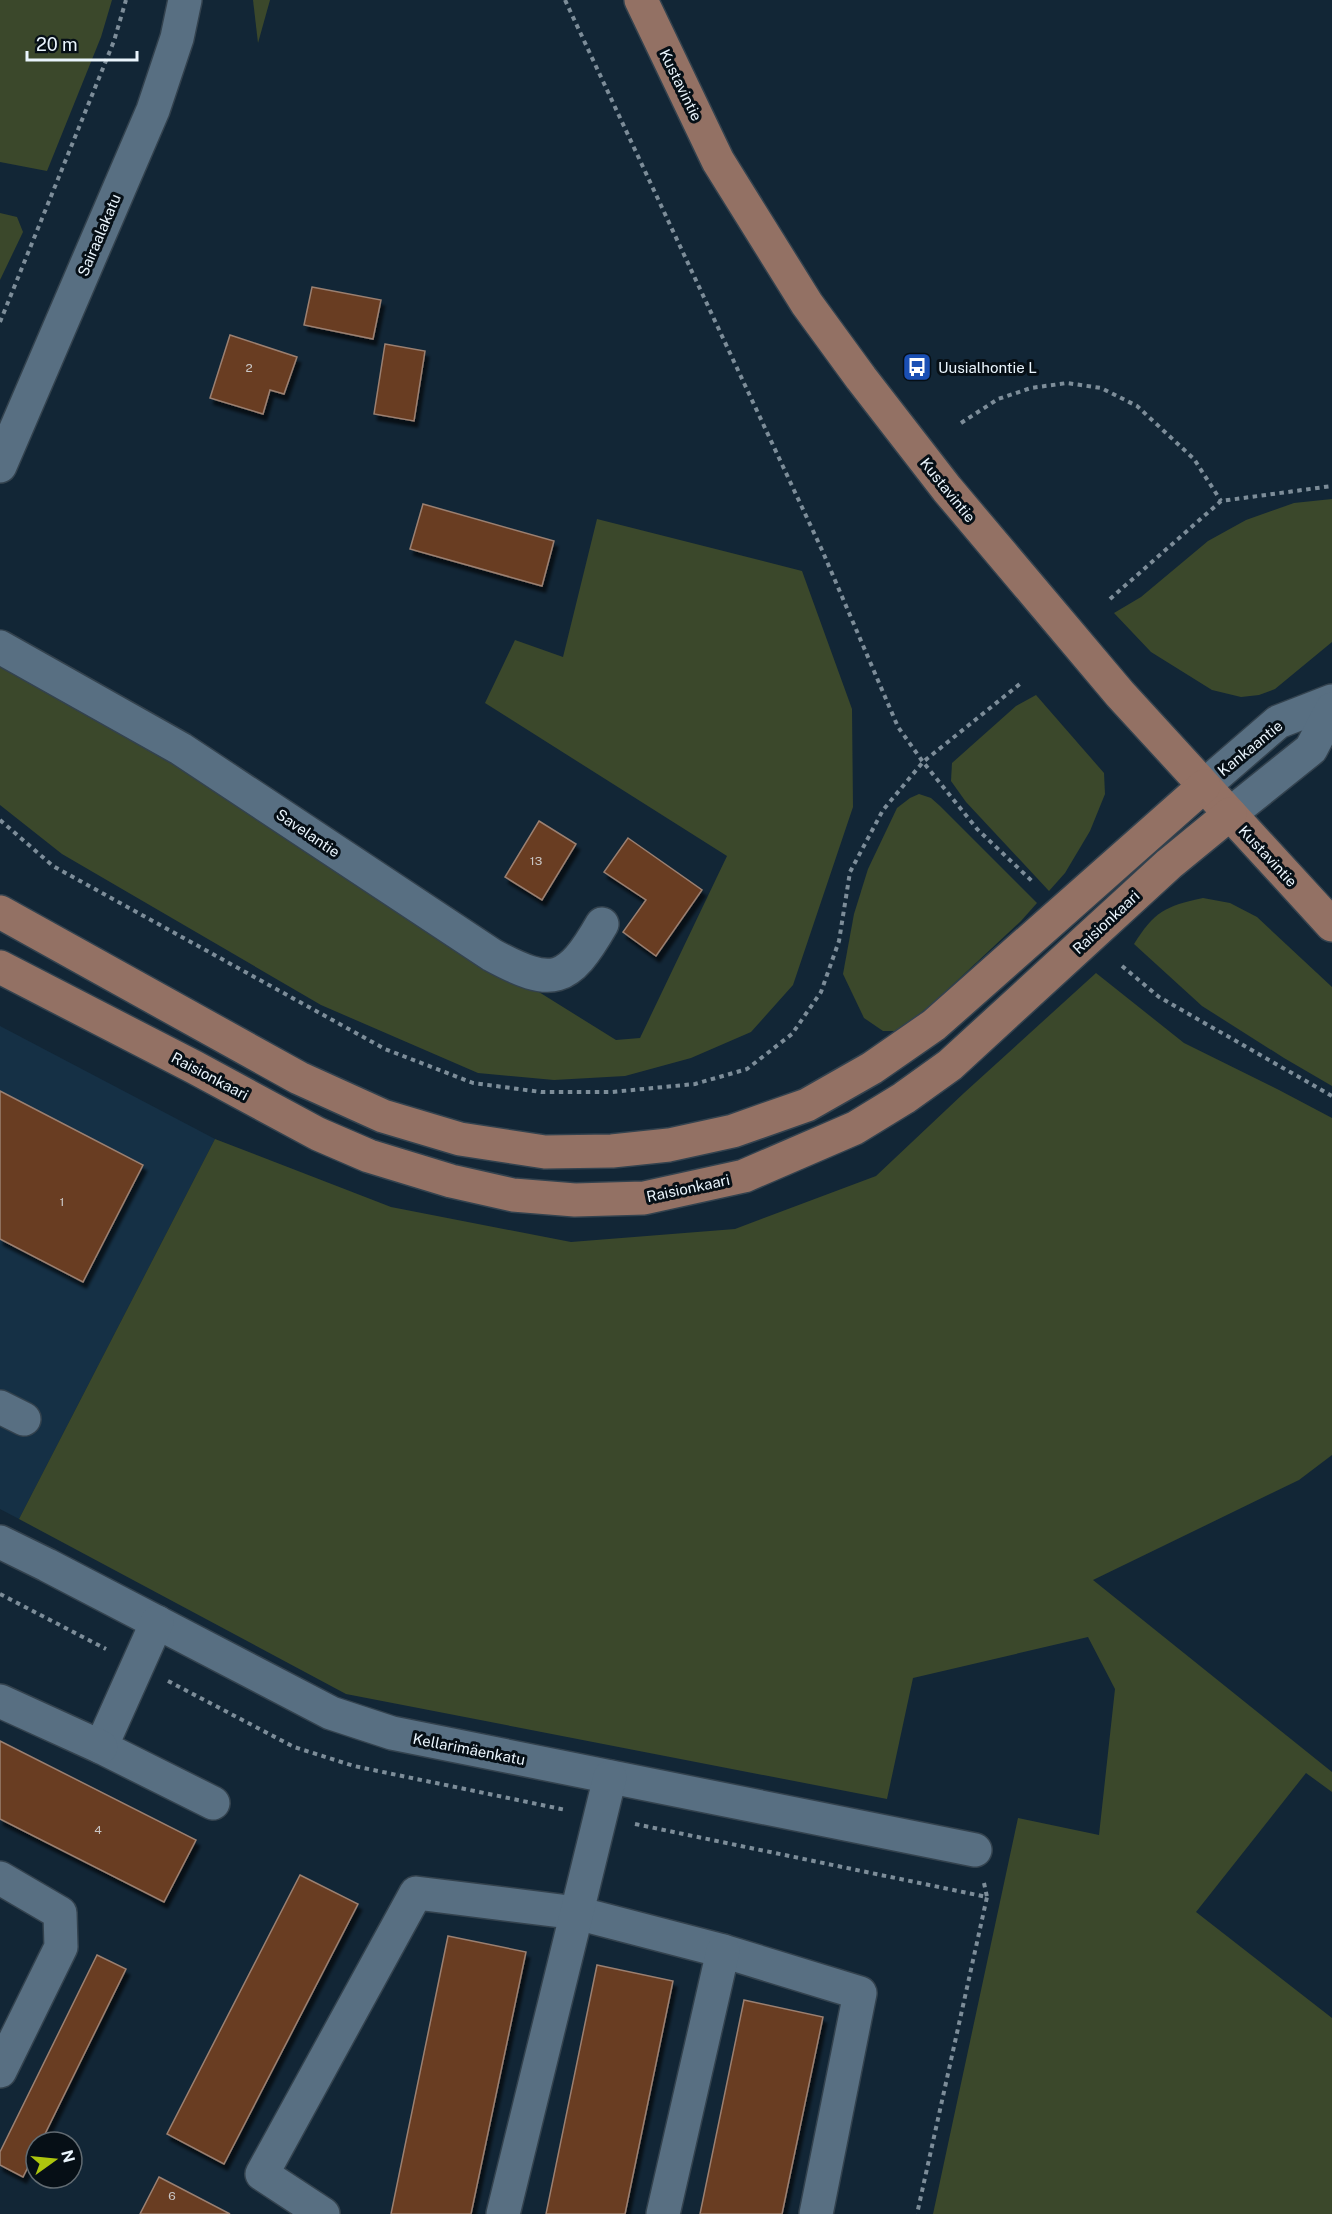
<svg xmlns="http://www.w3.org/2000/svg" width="1332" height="2214" font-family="'Public Sans',sans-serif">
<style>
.built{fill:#153045}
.green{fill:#3b482b}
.building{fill:#693c23;stroke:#9b8071;stroke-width:1.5;filter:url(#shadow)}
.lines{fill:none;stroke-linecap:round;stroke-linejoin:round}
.minor-casing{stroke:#33424e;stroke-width:36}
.major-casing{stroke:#33424e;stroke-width:36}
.path{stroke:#7d8d99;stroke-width:4;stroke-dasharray:4.5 4.5;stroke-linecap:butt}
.minor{stroke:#586f82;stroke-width:33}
.major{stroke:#937164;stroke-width:33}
.labels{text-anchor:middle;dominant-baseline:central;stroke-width:6;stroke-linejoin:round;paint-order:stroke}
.number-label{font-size:12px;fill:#cac7c6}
.street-label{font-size:15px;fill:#eaf5fd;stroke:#060f16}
.poi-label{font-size:15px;fill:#eaf5fd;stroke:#060f16;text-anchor:start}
</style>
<defs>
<filter id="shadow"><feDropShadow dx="3.5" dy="6" stdDeviation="1.5" flood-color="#0009"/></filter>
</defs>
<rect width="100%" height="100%" fill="#122636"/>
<path class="built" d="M0,1026L215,1139L19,1519L0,1509Z"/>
<g class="green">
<path d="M0,0H112L101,37L47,171L0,162Z"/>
<path d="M253,0H270L258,43Z"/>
<path d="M0,213L17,217L23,232L0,280Z"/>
<path d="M1332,499V642L1275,689L1259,695L1241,697L1212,690L1151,652L1114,613L1141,597L1208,541L1246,520L1294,503Z"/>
<path d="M597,519L802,571L852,709L853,807L793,985L751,1032L691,1058L625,1076L554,1080L478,1073L321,1005L62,854L0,805V657L616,1040L640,1038L727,856L485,703L515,640L563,657Z"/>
<path d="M1036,695L1104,773L1105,794L1090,831L1065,873L1049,891L966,802L951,781L952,763L1016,706Z"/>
<path d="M919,794L931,798L940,806L1037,903L1021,921L931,1005L897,1031H883L864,1018L843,974L854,914L868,869L897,808L910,798Z"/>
<path d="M1203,898L1230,903L1257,917L1332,987V1086L1284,1058L1202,1006L1134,944C1154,912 1165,906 1203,898Z"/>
<path d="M1096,973L1184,1043L1279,1090L1332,1118V1455L1299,1480L1093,1580L1332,1772V1792L1306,1773L1196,1912L1332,2018V2214H933L1018,1818L1099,1835L1115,1689L1088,1637L913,1678L887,1799L346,1694L19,1519L215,1139L391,1207L571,1242L735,1229L876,1176L964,1093Z"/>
</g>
<g class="building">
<path d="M312,287L381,300L373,339L304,325Z"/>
<path d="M230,335L297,357L284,394L270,390L263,414L210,398Z"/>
<path d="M385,344L425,351L414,421L374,414Z"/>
<path d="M423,504L554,541L542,586L410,549Z"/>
<path d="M539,821L576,844L542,900L505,877Z"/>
<path d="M628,838L702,890L656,956L623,932L646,900L604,872Z"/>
<path d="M0,1091L143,1165L83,1282L0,1239Z"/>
<path d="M0,1741L196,1840L164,1902L0,1819Z"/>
<path d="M300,1875L358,1904L224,2164L167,2134Z"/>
<path d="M448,1936L526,1952L471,2214H391Z"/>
<path d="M97,1955L126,1969L41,2142H36V2151L23,2177L0,2165V2152Z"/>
<path d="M597,1965L673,1981L625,2214H546Z"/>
<path d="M744,2000L823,2017L782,2214H700Z"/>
<path d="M159,2177L230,2214H140Z"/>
</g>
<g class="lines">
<g class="minor-casing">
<g id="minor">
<path d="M0,466L153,110L177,38L185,0"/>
<path d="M0,647L181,749L492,955C553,988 568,983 602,924"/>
<path d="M1204,786L1278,722L1332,701"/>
<path d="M1230,814L1311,749L1332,709"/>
<path d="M0,1407L24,1419"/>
<path d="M0,1542L47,1565L331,1713L392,1733L975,1850"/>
<path d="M157,1622L101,1747L213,1803"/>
<path d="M0,1701L101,1747"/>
<path d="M0,1878L60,1913L61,1947L0,2071"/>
<path d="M323,2214L262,2174L416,1893L577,1913L723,1951L860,1993L816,2214"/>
<path d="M503,2214L610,1777"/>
<path d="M663,2214L723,1951"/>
</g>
</g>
<g class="major-casing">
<g id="major">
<path d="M641,0L718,161L807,304L861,378L947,489L1120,694L1332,925"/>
<path d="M0,912L299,1078L383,1116L460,1139L545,1152L612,1151L669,1145L733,1131L807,1105L872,1068L934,1025L1204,786"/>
<path d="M0,967L194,1067L318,1134L369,1156L451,1181L513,1195L575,1200L644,1198L744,1176L855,1128L904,1098L950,1065L1169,864L1230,814"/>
</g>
</g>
<g class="path">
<path d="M565,0L822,550L898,727L923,762L977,829L1033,882"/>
<path d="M0,322L114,41L126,0"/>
<path d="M961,423L998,399L1031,388L1067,383L1101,388L1137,406L1194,459L1221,501"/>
<path d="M1110,599L1221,501L1332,486"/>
<path d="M0,820L53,866L385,1049L473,1083L541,1092H612L695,1084L747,1069L792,1034L821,992L839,941L850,872L883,810L923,762L1021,683"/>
<path d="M1122,966L1159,997L1332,1096"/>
<path d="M0,1594L106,1649"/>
<path d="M168,1681L294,1747L354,1766L566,1810"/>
<path d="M635,1824L987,1897L917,2214"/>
<path d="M984,1883L987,1897"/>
</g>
<use href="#minor" class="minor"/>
<use href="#major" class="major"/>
</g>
<defs>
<g id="bus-square" transform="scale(1.5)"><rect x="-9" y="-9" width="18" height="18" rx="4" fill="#1a4fb4" stroke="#060f16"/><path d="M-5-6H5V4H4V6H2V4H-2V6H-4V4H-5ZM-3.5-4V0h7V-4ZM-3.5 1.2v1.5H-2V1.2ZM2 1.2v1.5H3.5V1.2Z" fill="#fff"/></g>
</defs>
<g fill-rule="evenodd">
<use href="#bus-square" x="917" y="367"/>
</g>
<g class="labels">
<g class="number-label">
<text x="249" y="368">2</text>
<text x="536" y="861">13</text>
<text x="62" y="1202">1</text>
<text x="98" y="1830">4</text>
<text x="172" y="2196">6</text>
</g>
<g class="street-label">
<text transform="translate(681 85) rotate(64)">Kustavintie</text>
<text transform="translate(99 235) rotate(-67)">Sairaalakatu</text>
<text transform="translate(948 490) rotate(51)">Kustavintie</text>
<text transform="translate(1250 748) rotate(-39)">Kankaantie</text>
<text transform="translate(308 833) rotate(34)">Savelantie</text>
<text transform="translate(1268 856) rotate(47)">Kustavintie</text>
<text transform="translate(1106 922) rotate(-43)">Raisionkaari</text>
<text transform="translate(210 1076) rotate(28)">Raisionkaari</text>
<text transform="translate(688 1188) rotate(-12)">Raisionkaari</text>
<text transform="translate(469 1749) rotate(11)">Kellarimäenkatu</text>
</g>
<g class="poi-label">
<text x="938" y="367">Uusialhontie L</text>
</g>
</g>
<g transform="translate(54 2160) rotate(75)"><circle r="28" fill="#060f16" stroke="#616b72" stroke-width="1.5"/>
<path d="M0-4.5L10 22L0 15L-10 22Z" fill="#adc60e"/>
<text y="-9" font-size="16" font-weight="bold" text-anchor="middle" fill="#eaf5fd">N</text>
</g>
<path d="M27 51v9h110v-9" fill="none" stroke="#eaf5fd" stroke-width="3"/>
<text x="36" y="51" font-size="18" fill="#eaf5fd" stroke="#060f16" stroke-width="4.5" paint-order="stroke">20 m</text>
</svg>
